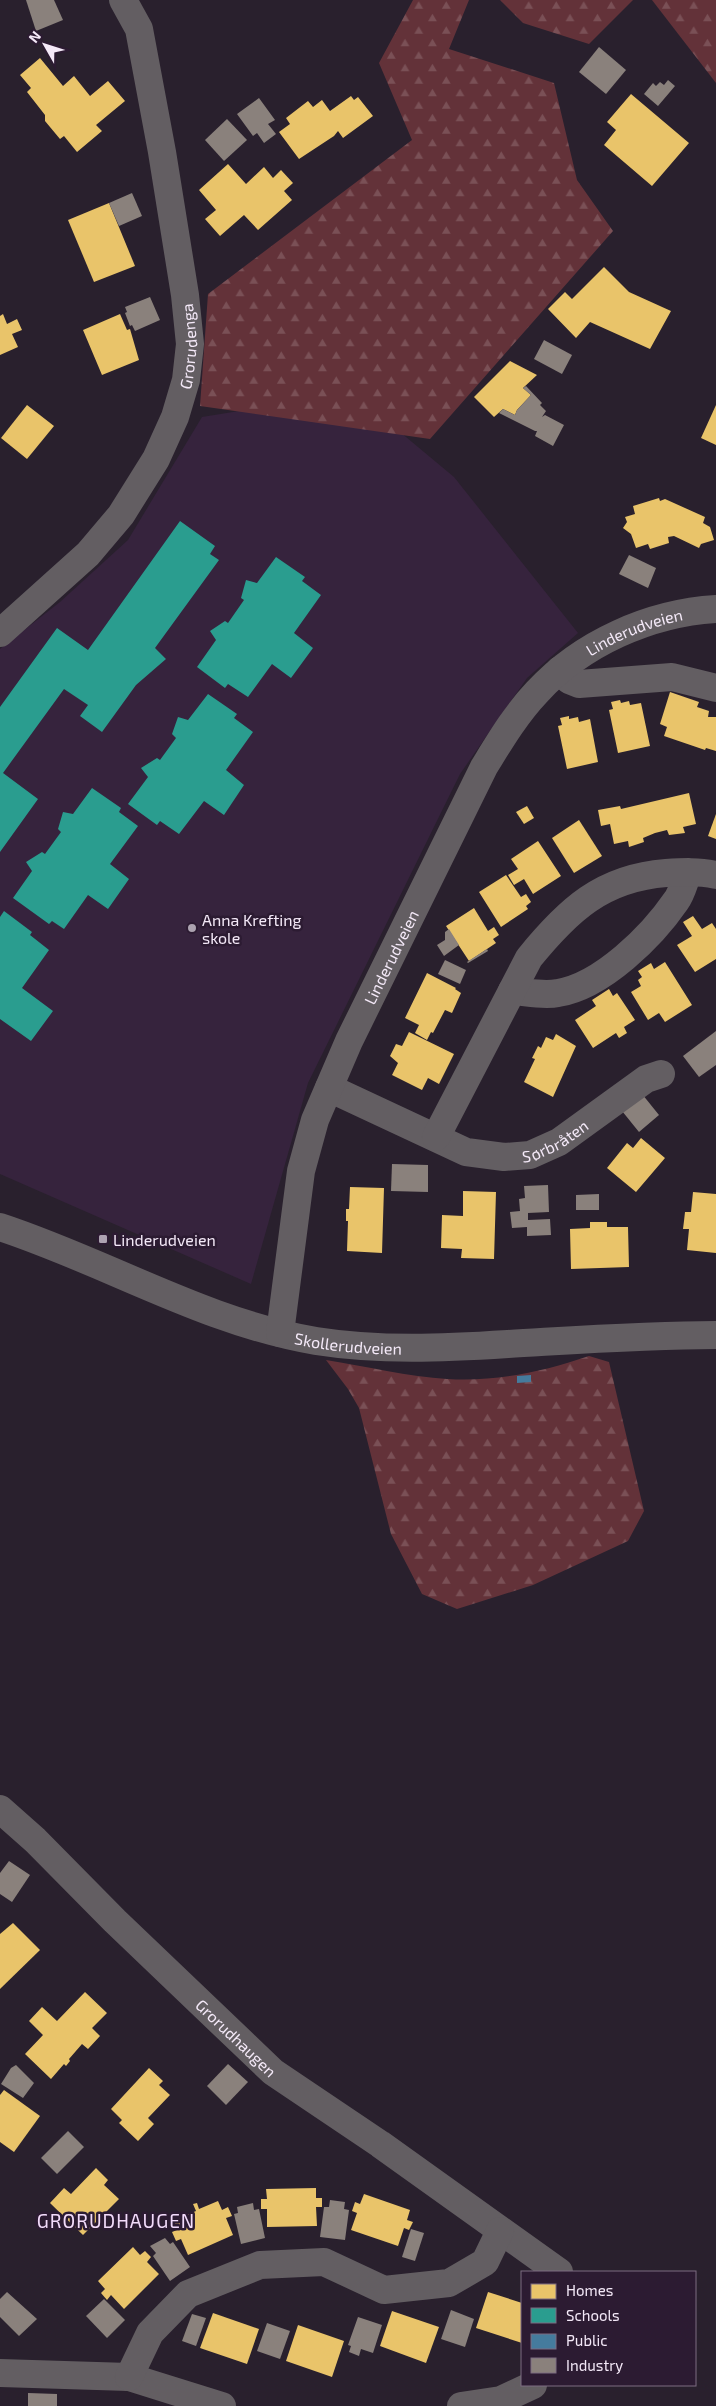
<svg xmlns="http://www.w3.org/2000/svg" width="716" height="2406" font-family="'Exo 2',sans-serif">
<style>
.built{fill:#36233d}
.forest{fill:url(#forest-firs)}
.homes{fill:#e9c46a}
.schools{fill:#2a9d8f}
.public{fill:#457b9d}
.industry{fill:#8a817c}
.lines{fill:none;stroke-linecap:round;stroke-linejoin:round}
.minor{stroke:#635e62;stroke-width:28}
.poi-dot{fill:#ada3b1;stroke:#2c1b32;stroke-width:2}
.labels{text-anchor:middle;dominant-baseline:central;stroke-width:5;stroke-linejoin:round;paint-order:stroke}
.street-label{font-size:16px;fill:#f4e9f8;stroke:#2c1b32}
.poi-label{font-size:16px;fill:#f4e9f8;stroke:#2c1b32;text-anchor:start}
.quarter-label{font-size:19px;letter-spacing:1px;fill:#f2dbfa;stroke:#2c1b32}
</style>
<defs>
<pattern id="forest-firs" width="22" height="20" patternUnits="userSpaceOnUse" patternTransform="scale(1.25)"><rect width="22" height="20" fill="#633239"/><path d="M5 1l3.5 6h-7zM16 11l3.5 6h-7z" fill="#7a5056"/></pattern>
</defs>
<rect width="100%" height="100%" fill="#29202d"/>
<path class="built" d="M313,399L394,427L454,477L578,633L527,678L460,774L308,1083L251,1284L0,1174V649L60,602L128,540L202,417Z"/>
<g class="forest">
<path d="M413,0H469L449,49L554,83L577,180L613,231L430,439L200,406L208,294L412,140L379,63Z"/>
<path d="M500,0H633L589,44L523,23Z"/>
<path d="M652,0H716V83Z"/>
<path d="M589,1356L609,1362L644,1511L628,1541L533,1585L457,1609L422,1594L391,1534L359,1408L348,1389L326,1360C364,1366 410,1377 447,1379C496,1382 542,1372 589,1356Z"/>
</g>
<g class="homes">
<path d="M40,58L63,86L74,76L90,96L108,81L125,101L96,125L102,131L77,152L64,136L60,139L45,121V115L27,92L31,88L20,75Z"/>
<path d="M631,94L689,143L652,186L604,145L616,130L607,122Z"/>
<path d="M351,96L354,100L358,97L373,116L343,138L338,131L334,136L299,159L279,132L290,124L286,118L308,101L313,107L322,100L330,111Z"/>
<path d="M228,164L246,184L264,167L273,178L281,170L293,183L284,191L292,200L258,230L244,215L220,236L205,219L216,210L199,190Z"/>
<path d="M109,203L135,266L94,282L68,220Z"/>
<path d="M604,267L629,292L671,311L650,349L590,322L576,338L548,309L565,292L572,299Z"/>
<path d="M3,314L7,324L17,319L22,330L12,334L18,347L0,355V316Z"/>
<path d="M120,314L127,330L130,329L139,360L102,375L83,330Z"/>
<path d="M510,361L537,375L523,388L531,395L517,410L515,415L503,409L494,417L474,397Z"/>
<path d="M27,405L54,426L27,459L1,438Z"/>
<path d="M716,405V445L701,438Z"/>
<path d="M659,498L660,501L665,499L705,517L703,523L710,527L714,540L701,544L699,548L674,536L668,537L669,543L650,549L648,544L636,548L631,534L623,528L627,522L625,517L635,514L633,506Z"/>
<path d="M670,692L699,702L697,707L709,711L708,717H716V751L706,748L705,750L664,736L667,727L660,724Z"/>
<path d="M620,700L621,703L629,701L630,705L641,703L650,746L618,753L609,710L613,709L611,702Z"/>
<path d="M569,716V719L578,717L579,722L590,719L598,762L567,769L558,726L562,725L560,718Z"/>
<path d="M689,793L696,824L683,827L685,833L669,835L667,830L655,833L643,838L644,842L629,847L628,841L614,844L610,824L601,826L598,810L620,806L621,809Z"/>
<path d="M527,806L534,818L524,824L516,812Z"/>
<path d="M716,814V839L708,836Z"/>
<path d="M579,820L602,856L574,873L552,838Z"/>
<path d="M538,841L561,876L533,894L524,879L514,885L508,875L518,869L511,859Z"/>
<path d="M506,875L521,897L526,894L531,902L526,906L528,909L501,927L479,892Z"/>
<path d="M474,908L488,931L494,927L499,935L493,939L496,943L469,961L446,926Z"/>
<path d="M693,916L702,929L712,923L716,929V959L695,972L677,945L692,936L683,922Z"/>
<path d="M665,962L692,1005L665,1022L659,1013L648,1020L631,992L641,986L638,980L642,977L638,971L651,963L654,969Z"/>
<path d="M427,973L456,988L455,989L461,993L452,1013L445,1010L433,1033L431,1032L427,1040L415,1033L419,1025L405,1018Z"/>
<path d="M609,989L613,996L617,993L635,1020L624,1027L627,1033L619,1038L616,1033L593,1048L575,1020L596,1006L592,1000Z"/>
<path d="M409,1032L454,1054L439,1084L428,1078L422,1090L392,1075L398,1063L390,1056L396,1044L402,1046Z"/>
<path d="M556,1034L576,1046L553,1097L524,1082L535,1059L532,1058L538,1046L541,1048L546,1037L553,1040Z"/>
<path d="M641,1138L665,1158L636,1192L607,1168L627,1143L633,1148Z"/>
<path d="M350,1187L384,1188L382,1253L347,1251L348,1221H346V1209H349Z"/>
<path d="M463,1191L496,1192L494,1259L461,1258L462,1249L441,1248L442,1215L463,1216Z"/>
<path d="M693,1192L716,1194V1253L687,1250L689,1229H683L684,1221L685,1212H691Z"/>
<path d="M590,1222H607V1227H628L629,1267L571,1269L570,1229L590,1228Z"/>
<path d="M13,1923L40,1950L0,1989V1934Z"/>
<path d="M85,1992L107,2013L92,2028L100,2036L88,2049L82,2044L69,2059L70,2061L66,2066L64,2064L51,2079L25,2054L43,2035L29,2021L42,2007L57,2021Z"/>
<path d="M149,2068L163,2081L159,2085L170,2095L148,2118L154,2124L138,2141L119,2123L122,2120L111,2109Z"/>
<path d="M4,2090L40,2116L14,2152L0,2142V2095Z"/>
<path d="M96,2168L108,2180L104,2185L119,2199L83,2235L50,2203L64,2188L71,2194Z"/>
<path d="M316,2188V2198H322V2207H316L317,2226L267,2227V2209H261V2199H267L266,2189Z"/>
<path d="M364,2194L410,2210L407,2220L413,2222L409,2230L404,2228L398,2246L351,2230L357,2213L352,2211L355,2202L360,2204Z"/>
<path d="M218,2201L222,2210L228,2207L232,2216L226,2218L233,2235L188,2255L181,2239L176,2241L172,2232L177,2230L173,2221L196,2211L193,2204L197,2203L199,2209Z"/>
<path d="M133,2247L140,2255L145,2251L151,2257L147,2262L159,2274L124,2309L111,2295L107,2300L101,2293L105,2289L98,2281Z"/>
<path d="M488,2292L522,2303V2343L476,2328Z"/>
<path d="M392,2311L439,2327L426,2363L380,2346Z"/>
<path d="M213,2313L259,2329L247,2364L200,2348Z"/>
<path d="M298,2325L344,2341L332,2377L286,2361Z"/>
</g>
<g class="schools">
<path d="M180,521L215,546L210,554L219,560L155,648L166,659L136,685L102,732L80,716L88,705L64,689L3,773L38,799L0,852V707L57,628L88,650Z"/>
<path d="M276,557L305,577L302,581L321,595L294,633L313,648L291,678L272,664L248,697L228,684L225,688L197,667L216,640L210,631L225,621L228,623L244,600L241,598L246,580L257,583Z"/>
<path d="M208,694L237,714L234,718L253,732L226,770L244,785L224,815L204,801L179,834L160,821L157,825L128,804L148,777L141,768L157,758L160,760L176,738L172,734L178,717L188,720Z"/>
<path d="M92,788L121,808L119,812L138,826L110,864L129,879L108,909L88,895L64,929L52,921L49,924L13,898L32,871L26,862L42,852L45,854L61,832L58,829L63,812L73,814Z"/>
<path d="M4,911L32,932L30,935L49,950L22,988L53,1011L31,1041L0,1019V917Z"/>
</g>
<path class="public" d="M531,1375V1382L517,1383V1376Z"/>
<g class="industry">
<path d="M26,0H54L63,20L36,31Z"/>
<path d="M599,47L626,70L606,94L579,72Z"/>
<path d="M668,80L675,86L658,106L644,94L653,83L656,86L660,82L664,85Z"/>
<path d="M259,98L275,120L268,124L276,134L264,143L257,133L253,136L237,114Z"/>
<path d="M227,119L247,140L224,161L205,140Z"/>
<path d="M132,193L142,216L119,226L109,203Z"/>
<path d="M150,297L160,320L135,331L132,325L130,326L125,313L127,312L125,307Z"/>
<path d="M544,340L572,355L562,374L534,359Z"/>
<path d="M526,386L542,403L540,405L546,411L542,417L545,415L564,425L553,446L535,436L537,431H535L499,413L503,409L515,415L517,410L531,395L523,388Z"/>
<path d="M629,555L656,568L648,588L619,574Z"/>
<path d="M449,929L459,945L444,956L437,945L445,940V932Z"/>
<path d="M487,949L488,951L468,963L467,962Z"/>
<path d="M445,960L466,970L460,984L438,974Z"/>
<path d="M716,1031V1065L699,1077L683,1056Z"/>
<path d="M642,1094L659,1115L639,1132L622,1111Z"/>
<path d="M392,1164L428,1165V1192L391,1191Z"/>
<path d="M548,1185L549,1212L528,1213V1220L550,1219L551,1235L527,1236V1227L512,1228L510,1212L520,1211L519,1199L525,1198L524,1186Z"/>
<path d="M599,1194V1210H576V1195Z"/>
<path d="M9,1861L30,1875L12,1902L0,1894V1873Z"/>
<path d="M228,2064L248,2082L226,2105L207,2086Z"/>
<path d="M16,2065L34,2083L23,2098L1,2084L11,2068Z"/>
<path d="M68,2131L84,2147L57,2174L41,2158Z"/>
<path d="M330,2200L345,2202L344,2209L349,2210L345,2240L320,2237L324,2207H329Z"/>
<path d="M253,2203L254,2210L259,2209L265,2238L241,2244L234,2214L238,2213L237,2207Z"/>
<path d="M411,2229L424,2233L415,2261L402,2257Z"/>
<path d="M165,2238L170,2244L173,2242L190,2267L170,2281L153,2256L156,2253L150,2246Z"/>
<path d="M7,2292L37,2319L19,2336L0,2317V2299Z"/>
<path d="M104,2299L125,2320L107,2338L86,2316Z"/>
<path d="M451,2310L474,2319L465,2347L441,2339Z"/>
<path d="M192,2314L206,2318L196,2346L182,2341Z"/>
<path d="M358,2317L382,2325L373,2353L361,2349L359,2356L349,2352L351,2346L348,2345Z"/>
<path d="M267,2323L290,2331L280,2359L257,2351Z"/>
<path d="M28,2393L57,2394V2406H28Z"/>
</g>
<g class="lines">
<g class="minor">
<path id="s1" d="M0,633L88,554L121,515L156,459L175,417L186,380L190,344L185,295L162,152L139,29L123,0"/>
<path d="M560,670L569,680L579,684L672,677L716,688"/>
<path d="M512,991C527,992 543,996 558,993C602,986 652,936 676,901C682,893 684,882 688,873"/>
<path id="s2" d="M329,1088L466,1152L504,1157L530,1155L559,1142L646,1079L661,1074"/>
<path d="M436,1137L529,958C568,910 602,878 666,873C682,872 700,871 716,875"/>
<path id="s3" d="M0,1227C107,1262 204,1322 316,1341C379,1351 445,1348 508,1344C578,1340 647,1335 716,1335"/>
<path id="s4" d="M280,1333L301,1171L315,1120L349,1041L484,767C500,741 516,714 537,692C582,643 650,613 716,609"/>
<path id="s5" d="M0,1809L35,1840L115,1921L273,2072L380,2144L559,2272"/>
<path d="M0,2373L129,2377L222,2406"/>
<path d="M129,2377L150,2333L188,2294L260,2265L324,2262L384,2290L449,2283L485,2262L500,2231"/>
<path d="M461,2406L501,2400L533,2385"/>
</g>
</g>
<g class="poi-dot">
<circle cx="192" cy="928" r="5"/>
<rect x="98" y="1234" width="10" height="10" rx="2.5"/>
</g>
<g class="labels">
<g class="street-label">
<text stroke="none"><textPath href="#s1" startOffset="354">Grorudenga</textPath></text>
<text stroke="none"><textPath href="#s4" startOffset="816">Linderudveien</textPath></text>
<text stroke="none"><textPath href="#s4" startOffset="396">Linderudveien</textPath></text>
<text stroke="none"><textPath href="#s2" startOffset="244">Sørbråten</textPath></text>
<text stroke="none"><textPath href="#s3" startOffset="369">Skollerudveien</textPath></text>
<text stroke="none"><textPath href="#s5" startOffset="329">Grorudhaugen</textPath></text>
</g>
<g class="poi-label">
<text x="202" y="919">Anna Krefting<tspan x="202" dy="18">skole</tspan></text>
<text x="113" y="1239">Linderudveien</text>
</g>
<g class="quarter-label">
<text x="116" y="2220">GRORUDHAUGEN</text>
</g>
</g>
<rect x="521" y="2271" width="175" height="115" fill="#2c1b32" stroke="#7c6d81"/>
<rect x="531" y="2284" width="25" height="15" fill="#e9c46a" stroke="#7c6d81"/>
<text x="566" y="2296" font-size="15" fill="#f4e9f8">Homes</text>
<rect x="531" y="2308" width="25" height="15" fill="#2a9d8f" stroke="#7c6d81"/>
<text x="566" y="2321" font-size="15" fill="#f4e9f8">Schools</text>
<rect x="531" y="2334" width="25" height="15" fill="#457b9d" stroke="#7c6d81"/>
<text x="566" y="2346" font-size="15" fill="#f4e9f8">Public</text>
<rect x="531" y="2358" width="25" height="15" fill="#8a817c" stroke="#7c6d81"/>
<text x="566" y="2371" font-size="15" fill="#f4e9f8">Industry</text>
<g transform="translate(45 45) rotate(309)" stroke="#2c1b32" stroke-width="4" paint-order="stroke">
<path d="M0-4L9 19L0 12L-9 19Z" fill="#f4e9f8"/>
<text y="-8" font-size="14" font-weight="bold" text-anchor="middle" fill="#f4e9f8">N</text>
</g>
</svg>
